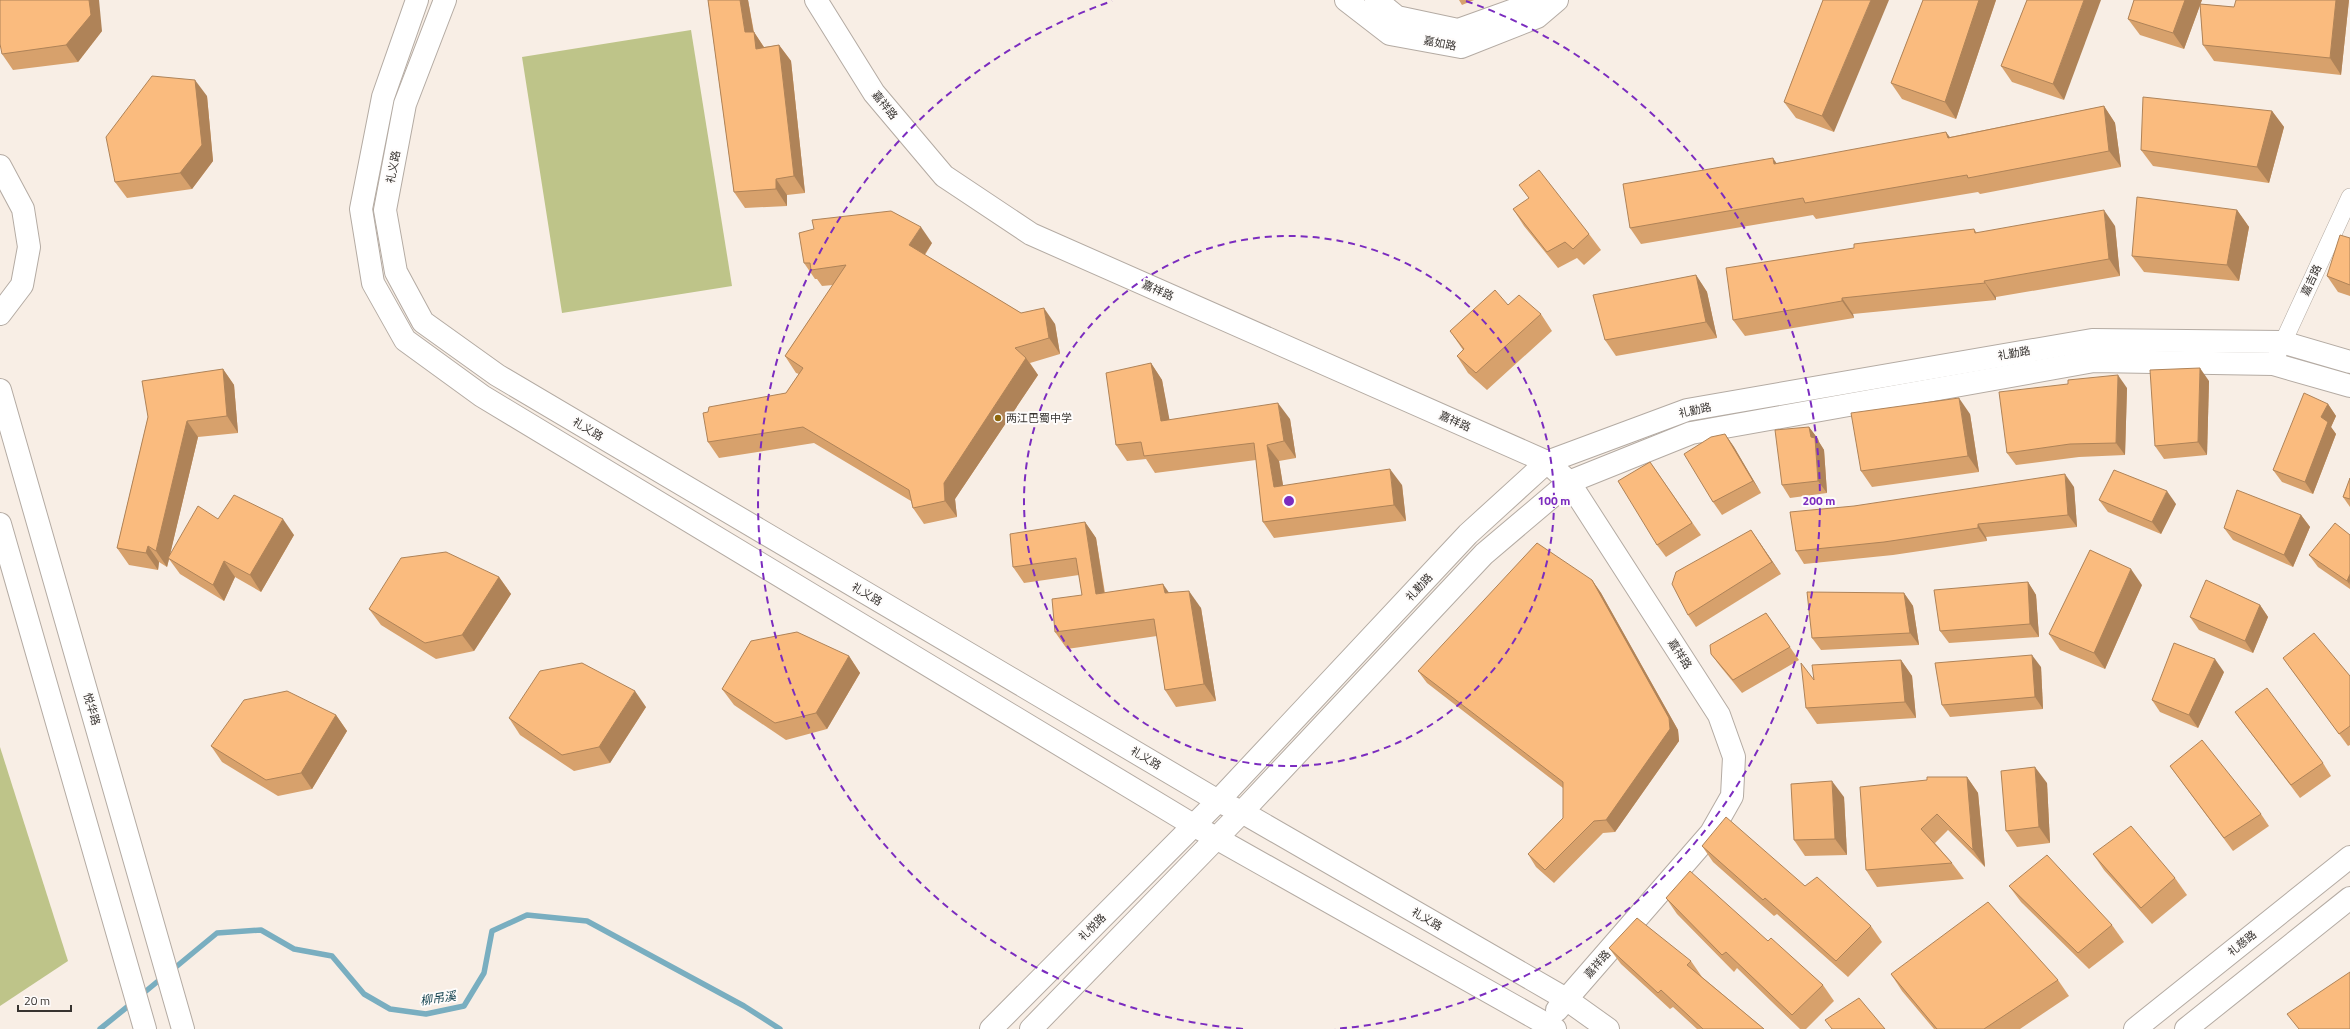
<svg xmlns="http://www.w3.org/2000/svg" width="2350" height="1029" font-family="'Titillium Web','Noto Sans SC',sans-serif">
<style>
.green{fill:#bec489}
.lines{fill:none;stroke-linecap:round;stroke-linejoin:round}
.stream{stroke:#79aec0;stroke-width:5.5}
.street-casing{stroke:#b4aba3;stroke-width:18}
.secondary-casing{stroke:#b4aba3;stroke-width:24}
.street{stroke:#fff;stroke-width:17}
.secondary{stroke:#fff;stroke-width:22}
.wall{fill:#d7a16c}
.shaded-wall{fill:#af8358}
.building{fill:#fabb7e;stroke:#af8358}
.ring{fill:none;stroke:#7b2cbf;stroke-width:2;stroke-dasharray:7 5}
.poi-dot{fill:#8e680c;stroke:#fefcfb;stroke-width:1.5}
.labels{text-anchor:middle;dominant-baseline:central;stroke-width:4;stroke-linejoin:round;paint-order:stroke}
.street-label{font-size:11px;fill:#373330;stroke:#fefcfb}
.poi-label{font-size:11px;fill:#373330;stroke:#fefcfb;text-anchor:start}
.water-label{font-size:12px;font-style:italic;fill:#0b3c49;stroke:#fefcfb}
.centre{fill:#7b2cbf;stroke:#fefcfb;stroke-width:2}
.ring-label{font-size:12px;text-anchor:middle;font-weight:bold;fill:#7b2cbf;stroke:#fefcfb;stroke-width:4;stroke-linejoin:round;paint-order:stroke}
</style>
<rect width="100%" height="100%" fill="#f8eee5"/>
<g class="green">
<path d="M691,30L732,286L562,313L522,57Z"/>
<path d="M0,747L68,961L0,1006Z"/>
</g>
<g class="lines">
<g class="stream">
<path d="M171,971L217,933L261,930L294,949L332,956L364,994L390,1009L426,1014L464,1006L484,973L492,931L527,915L587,921L744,1006L780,1029"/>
<path d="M140,996L163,977"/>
<path d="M100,1029L132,1003"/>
</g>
<g class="street-casing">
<path id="street" d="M2273,364L2350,197"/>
</g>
<g class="secondary-casing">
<g id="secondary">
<path d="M417,0L383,97L361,209L373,283L405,340L482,396L1193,825L1555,1029"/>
<path d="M445,0L405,104L385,210L396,272L423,322L497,375L1218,801L1242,812L1566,999L1608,1029"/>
<path d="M816,0L874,93L944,176L1031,234L1547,462L1569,482L1719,715L1734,757L1732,796L1711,833L1557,1010"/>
<path d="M1346,0L1390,34L1461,47L1537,17L1557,0"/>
<path d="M1376,0L1397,17L1458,30L1528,5L1533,0"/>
<path d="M0,166L23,209L29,247L22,285L0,314"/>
<path d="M0,390L183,1029"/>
<path d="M0,524L145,1029"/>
<path d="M991,1029L1218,801L1468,534L1547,462L1687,410L2092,340L2282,342L2350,362"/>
<path d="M1031,1029L1242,812L1484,554L1569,482L1691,433L2094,361L2273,364L2350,386"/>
<path d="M2135,1029L2350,857"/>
<path d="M2186,1029L2350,898"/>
</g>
</g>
<use href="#street" class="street"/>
<use href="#secondary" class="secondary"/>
</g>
<g class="wall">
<path d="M708,0H748L754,32L764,47L779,45L791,61L805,193L787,195V206L745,208L734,192Z"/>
<path d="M1459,0H1474L1462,5Z"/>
<path d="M1823,0L1834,132L1796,118L1784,102Z"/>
<path d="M1923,0H1996L1956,119L1902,99L1891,83Z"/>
<path d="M2027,0L2064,100L2012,82L2001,66Z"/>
<path d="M2134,0H2202L2200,4L2234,7L2349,0L2341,75L2214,61L2203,45L2200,5L2184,49L2140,35L2128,19Z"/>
<path d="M102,31L78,62L13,70L2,54Z"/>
<path d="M207,96L213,161L192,189L127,198L115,182Z"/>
<path d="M2104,106L2115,123L2121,167L1980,194L1978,192L1816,219L1813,215L1641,244L1630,228L1777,163L1950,137Z"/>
<path d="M2272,111L2284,127L2269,183L2153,166L2141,150Z"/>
<path d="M1513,209L1589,234L1601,250L1584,265L1577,258L1558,268L1524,226Z"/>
<path d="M2237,210L2249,227L2239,281L2144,272L2132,256Z"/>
<path d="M2115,226L2120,276L1996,297V300L1853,314L1854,318L1745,336L1733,320L1974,229L1977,233Z"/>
<path d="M2350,238V296L2338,292L2327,276Z"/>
<path d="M932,243L925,255L1021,313L1055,324L1060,354L1030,363L1038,375L955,499L957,517L924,524L913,508L911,501L814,443L719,458L708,442V412L786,393L799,374L796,373L785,356L833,285L822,286L817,279H815L804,263Z"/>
<path d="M1696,275L1707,292L1717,338L1616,356L1605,340Z"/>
<path d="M1508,305L1541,314L1552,331L1487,390L1468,373L1457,356L1463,350L1450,331Z"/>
<path d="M1151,363L1162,380L1169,420L1290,419L1296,458L1279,461L1283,486L1402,485L1406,521L1274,538L1263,522L1256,460L1155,473L1146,459L1127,461L1116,445Z"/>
<path d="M223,369L234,385L238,433L198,437L170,554L218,519L294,535L261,592L235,577L224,601L180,574L169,559L167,567L159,562L158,570L129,565L117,548L148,417Z"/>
<path d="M2209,381L2207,455L2164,459L2155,446Z"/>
<path d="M2127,388L2125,455L2079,457L2016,465L2007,453Z"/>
<path d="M2328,404L2336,416L2331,427L2336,434L2313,494L2282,482L2273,470Z"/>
<path d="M1970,414L1979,472L1872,487L1861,471Z"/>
<path d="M1809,427L1818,439L1819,442L1824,450L1827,493L1790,498L1782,485Z"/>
<path d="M1725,434L1734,447L1761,493L1722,515L1713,502Z"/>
<path d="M1650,462L1701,535L1666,557L1657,545Z"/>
<path d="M2350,478V507L2343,497Z"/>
<path d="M2074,487L2077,527L1986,537L1987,541L1893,555L1804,564L1796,551Z"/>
<path d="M2099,500L2176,504L2161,534L2108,512Z"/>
<path d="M2301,515L2310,527L2293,567L2233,540L2224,528Z"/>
<path d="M1085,522L1096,538L1105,593H1169L1201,608L1216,701L1176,707L1165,690L1157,636L1067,649L1055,632L1082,595L1079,575L1024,583L1013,567Z"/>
<path d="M1751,530L1781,574L1696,627L1688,615Z"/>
<path d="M2350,535V589L2318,567L2309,555Z"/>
<path d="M499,577L511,594L474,651L436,659L381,625L369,609Z"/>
<path d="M1592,580L1601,593L1678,730L1679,741L1615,832L1603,833L1554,883L1536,867L1528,854L1563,818V788L1427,683L1418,671Z"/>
<path d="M2028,582L2036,595L2039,637L1949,643L1940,631Z"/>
<path d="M2142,585L2105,669L2060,650L2049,634Z"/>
<path d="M1904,593L1913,606L1919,645L1821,650L1812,638Z"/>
<path d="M2260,605L2268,617L2253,653L2199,630L2190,617Z"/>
<path d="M1766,613L1799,660L1742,693L1720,666L1711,654Z"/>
<path d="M849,656L860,673L827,729L786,740L734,705L722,689Z"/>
<path d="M2283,658L2350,676V745L2348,746Z"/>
<path d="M1901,660L1912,676L1916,718L1817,724L1806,708L1814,680Z"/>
<path d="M2041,667L2043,709L1950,717L1942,705Z"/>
<path d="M2224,672L2198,728L2160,712L2152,700Z"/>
<path d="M646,707L610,763L574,771L520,735L509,718Z"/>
<path d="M2235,712L2323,763L2331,776L2300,798L2244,724Z"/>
<path d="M336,715L347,731L312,789L278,796L222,762L211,746Z"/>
<path d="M2170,766L2261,814L2269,826L2233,851Z"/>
<path d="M1967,777L1978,793L1985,867L1948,830L1935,843L1952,863L1964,879L1877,887L1866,870Z"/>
<path d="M2047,783L2050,843L2017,847L2006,831Z"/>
<path d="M1844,797L1847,855L1805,856L1794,840Z"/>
<path d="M1702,846L1805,886L1871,926L1882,942L1848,977L1777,914L1774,916L1713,862Z"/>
<path d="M2093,854L2175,878L2187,895L2152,924L2104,870Z"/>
<path d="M2009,886L2112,925L2124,942L2089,969L2021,902Z"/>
<path d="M1666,898L1768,941L1823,985L1834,1001L1806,1029H1800L1737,968L1734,972L1677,914Z"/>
<path d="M1609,948L1691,961L1702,977L1764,1029H1697L1673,1007L1670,1009L1621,964Z"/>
<path d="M1891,974L2058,980L2069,996L2020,1029H1934L1902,991Z"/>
</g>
<g class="shaded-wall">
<path d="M89,0H99L102,31L78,62L66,45Z"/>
<path d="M740,0H748L755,41L754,32L765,49L767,65L745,32Z"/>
<path d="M1871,0H1889L1834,132L1822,116Z"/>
<path d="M1979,0H1996L1956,119L1945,102Z"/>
<path d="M2084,0H2101L2064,100L2053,84Z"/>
<path d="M2185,0H2202L2184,49L2173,33Z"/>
<path d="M2336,0H2349L2341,75L2330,58Z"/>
<path d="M779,45L791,61L805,193L794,176Z"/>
<path d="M195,80L207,96L213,161L192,189L180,173Z"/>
<path d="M2104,106L2115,123L2121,167L2109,151Z"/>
<path d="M2272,111L2284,127L2269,183L2257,167Z"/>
<path d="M1946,132L1958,148L1948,138Z"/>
<path d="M1773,158L1784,174L1774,164Z"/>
<path d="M776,179L787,195V206L776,189Z"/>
<path d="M2104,210L2115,226L2120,276L2109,259Z"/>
<path d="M2237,210L2249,227L2239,281L2227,265Z"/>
<path d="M921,227L932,243L920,261L909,245Z"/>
<path d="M1696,275L1707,292L1717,338L1706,322Z"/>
<path d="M1984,281L1996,297V300L1985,283Z"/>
<path d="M1842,298L1853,314L1854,318L1842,301Z"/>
<path d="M1044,308L1055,324L1060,354L1049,338Z"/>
<path d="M1026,358L1038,375L955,499L957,517L945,501L944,483Z"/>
<path d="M1151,363L1162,380L1173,438L1161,421Z"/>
<path d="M2200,368L2209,381L2207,455L2198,442Z"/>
<path d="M223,369L234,385L238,433L227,416Z"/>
<path d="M2118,375L2127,388L2125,455L2116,443Z"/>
<path d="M1959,398L1970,414L1979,472L1968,456Z"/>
<path d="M1278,403L1290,419L1296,458L1284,441Z"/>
<path d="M2328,404L2336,416L2331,427L2336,434L2313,494L2305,482L2321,417Z"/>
<path d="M187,421L198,437L169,559L168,558L169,559L167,567L156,551Z"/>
<path d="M1809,427L1818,439L1819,442L1824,450L1827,493L1818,481Z"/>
<path d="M1725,434L1734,447L1761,493L1753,481Z"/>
<path d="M1267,445L1279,461L1286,503L1274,487Z"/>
<path d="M1390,469L1402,485L1406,521L1394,505Z"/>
<path d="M2065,474L2074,487L2077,527L2068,515Z"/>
<path d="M2167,491L2176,504L2161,534L2152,522Z"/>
<path d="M2301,515L2310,527L2293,567L2284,555Z"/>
<path d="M283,519L294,535L261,592L250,575Z"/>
<path d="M1085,522L1096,538L1107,611L1096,594Z"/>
<path d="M1978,524L1986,537L1987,541L1978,528Z"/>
<path d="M1751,530L1760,543L1781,574L1772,562Z"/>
<path d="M148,546L159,562L158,570L146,553Z"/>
<path d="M224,561L235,577L224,601L213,585Z"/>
<path d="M2131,569L2142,585L2105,669L2094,653Z"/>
<path d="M2350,574V583L2349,582L2350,585L2347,581Z"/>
<path d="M499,577L511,594L474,651L462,635Z"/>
<path d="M1592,580L1601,593L1678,730L1679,741L1615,832L1606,820Z"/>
<path d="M2028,582L2036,595L2039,637L2030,624Z"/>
<path d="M1163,584L1174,600L1165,593Z"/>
<path d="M1189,591L1201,608L1216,701L1204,684Z"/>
<path d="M1904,593L1913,606L1919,645L1910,633Z"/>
<path d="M2260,605L2268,617L2253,653L2245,641Z"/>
<path d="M2032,655L2041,667L2043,709L2035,697Z"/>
<path d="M849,656L860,673L827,729L816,713Z"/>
<path d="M2215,659L2224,672L2198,728L2189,715Z"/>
<path d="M1901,660L1912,676L1916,718L1905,702Z"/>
<path d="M635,691L646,707L610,763L599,747Z"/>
<path d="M336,715L347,731L312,789L301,773Z"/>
<path d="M2035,767L2047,783L2050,843L2039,827Z"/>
<path d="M1967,777L1978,793L1985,867L1973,850Z"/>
<path d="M1832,781L1844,797L1847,855L1835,839Z"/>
</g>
<g class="building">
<path d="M0,0H89L91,15L66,45L2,54L0,44Z"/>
<path d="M708,0H740L745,32H754L756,49L779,45L794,176L776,179V189L734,192Z"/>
<path d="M1823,0H1871L1822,116L1784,102Z"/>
<path d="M1923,0H1979L1945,102L1891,83Z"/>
<path d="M2027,0H2084L2053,84L2001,66Z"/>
<path d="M2134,0H2185L2173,33L2128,19Z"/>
<path d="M2236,0H2336L2330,58L2203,45L2200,4L2234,7Z"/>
<path d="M152,76L195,80L202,145L180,173L115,182L106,137Z"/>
<path d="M2143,97L2272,111L2257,167L2141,150Z"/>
<path d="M2104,106L2109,151L1968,178L1967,175L1805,203L1803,198L1630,228L1623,184L1773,158L1774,164L1946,132L1948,138Z"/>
<path d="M1539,170L1589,234L1573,249L1565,242L1547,252L1513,209L1529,198L1519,185Z"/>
<path d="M2137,197L2237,210L2227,265L2132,256Z"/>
<path d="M2104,210L2109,259L1984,281L1985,283L1842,298V301L1733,320L1726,268L1854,248V244L1974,229L1975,233Z"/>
<path d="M891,211L921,227L909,245L1021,313L1044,308L1049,338L1015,348L1026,358L944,483L945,501L913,508L909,490L803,427L708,442L703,413L708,412L709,407L786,393L803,368L785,356L846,265L811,270L810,263H804L799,233L814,229L812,220Z"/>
<path d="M2340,235L2350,238V285L2327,276Z"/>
<path d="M1696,275L1706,322L1605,340L1593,295Z"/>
<path d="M1495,290L1508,305L1519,295L1541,314L1476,373L1457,356L1464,349L1450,331Z"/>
<path d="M1151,363L1161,421L1278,403L1284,441L1267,445L1274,487L1390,469L1394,505L1263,522L1254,443L1144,456L1141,442L1116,445L1106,373Z"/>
<path d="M2200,368L2198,442L2155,446L2150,370Z"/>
<path d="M223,369L227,416L187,421L156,551L148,546L146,553L117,548L148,417L142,381Z"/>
<path d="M2118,375L2116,443L2070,444L2007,453L1999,392L2068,384V380Z"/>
<path d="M2304,393L2328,404L2321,417L2328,422L2305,482L2273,470Z"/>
<path d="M1959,398L1968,456L1861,471L1851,413Z"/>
<path d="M1809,427L1811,437L1815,438L1818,481L1782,485L1775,430Z"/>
<path d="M1725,434L1753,481L1713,502L1684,454L1711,437Z"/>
<path d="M1650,462L1692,523L1657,545L1618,481Z"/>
<path d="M2114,470L2167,491L2152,522L2099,500Z"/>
<path d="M2065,474L2068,515L1978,524V528L1884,542L1796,551L1790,512L1854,506Z"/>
<path d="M2350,478V499L2343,497Z"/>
<path d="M2237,490L2301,515L2284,555L2224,528Z"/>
<path d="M234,495L283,519L250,575L224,561L213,585L168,558L198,506L218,519Z"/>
<path d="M1085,522L1096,594L1163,584L1165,593L1189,591L1204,684L1165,690L1154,619L1055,632L1052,599L1082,595L1076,558L1013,567L1010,534Z"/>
<path d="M2335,523L2350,535V574L2347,581L2309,555Z"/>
<path d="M1751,530L1772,562L1688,615L1672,584L1676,572Z"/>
<path d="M1537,543L1592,580L1669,718L1670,729L1606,820L1594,821L1545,870L1528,854L1563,818V782L1418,671Z"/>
<path d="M2090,550L2131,569L2094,653L2049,634Z"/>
<path d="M446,552L499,577L462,635L425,643L369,609L401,558Z"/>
<path d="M2206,580L2260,605L2245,641L2190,617Z"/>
<path d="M2028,582L2030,624L1940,631L1934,590Z"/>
<path d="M1807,592L1904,593L1910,633L1812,638Z"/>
<path d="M1766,613L1790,647L1733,680L1711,654L1710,645Z"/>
<path d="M797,632L849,656L816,713L775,723L722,689L751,641Z"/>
<path d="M2314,633L2350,676V726L2339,734L2283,658Z"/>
<path d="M2174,643L2215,659L2189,715L2152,700Z"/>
<path d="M2032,655L2035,697L1942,705L1935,663Z"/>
<path d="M1901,660L1905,702L1806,708L1801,663L1814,680L1812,665Z"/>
<path d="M582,663L635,691L599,747L562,755L509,718L540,671Z"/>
<path d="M2267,688L2323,763L2291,785L2235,712Z"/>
<path d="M287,691L336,715L301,773L266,780L211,746L244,700Z"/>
<path d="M2202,740L2261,814L2224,838L2170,766Z"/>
<path d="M2035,767L2039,827L2006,831L2001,771Z"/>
<path d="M1927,777H1967L1973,850L1937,814L1921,829L1952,863L1866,870L1860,787L1927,780Z"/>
<path d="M1832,781L1835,839L1794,840L1791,784Z"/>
<path d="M1726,817L1805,886L1817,877L1871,926L1836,961L1765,898L1763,900L1702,846Z"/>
<path d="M2131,826L2175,878L2141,908L2093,854Z"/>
<path d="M2047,855L2112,925L2078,953L2009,886Z"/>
<path d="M1690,871L1768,941L1771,938L1823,985L1792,1015L1726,952L1722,955L1666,898Z"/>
<path d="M1988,902L2058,980L1984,1029H1937L1891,974Z"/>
<path d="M1637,918L1691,961L1687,965L1764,1029H1703L1661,990L1658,993L1609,948Z"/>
<path d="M2350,972V1029H2299L2287,1014Z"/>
<path d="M1859,998L1885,1029H1832L1825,1020Z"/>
</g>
<g class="ring">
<circle cx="1289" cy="501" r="265"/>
<path d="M1243 1029A530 530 0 0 1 1112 1M1466 1A530 530 0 0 1 1335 1029"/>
</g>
<circle class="poi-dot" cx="998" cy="418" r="4"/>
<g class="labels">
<g class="street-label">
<text transform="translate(1440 43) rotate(11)">嘉如路</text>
<text transform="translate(885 105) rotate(51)">嘉祥路</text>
<text transform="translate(393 167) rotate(-79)">礼义路</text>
<text transform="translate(2311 280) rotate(-65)">嘉吉路</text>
<text transform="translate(1158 290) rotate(24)">嘉祥路</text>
<text transform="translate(2014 353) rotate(-10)">礼勤路</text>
<text transform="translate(1695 410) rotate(-13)">礼勤路</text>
<text transform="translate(1455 421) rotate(24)">嘉祥路</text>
<text transform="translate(588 429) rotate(31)">礼义路</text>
<text transform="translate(1419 587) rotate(-47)">礼勤路</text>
<text transform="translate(867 594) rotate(31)">礼义路</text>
<text transform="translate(1680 654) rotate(57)">嘉祥路</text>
<text transform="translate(92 709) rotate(74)">悦华路</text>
<text transform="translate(1146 758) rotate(31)">礼义路</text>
<text transform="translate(1427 919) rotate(30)">礼义路</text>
<text transform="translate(1092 927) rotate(-45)">礼悦路</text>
<text transform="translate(2242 943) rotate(-39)">礼慈路</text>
<text transform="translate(1597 964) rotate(-49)">嘉祥路</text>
</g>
<g class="poi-label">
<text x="1006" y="418">两江巴蜀中学</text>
</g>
<g class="water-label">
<text transform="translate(438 998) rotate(-8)">柳吊溪</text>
</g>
</g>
<circle cx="1289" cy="501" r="6" class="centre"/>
<g class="ring-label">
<text x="1554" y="505">100 m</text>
<text x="1819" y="505">200 m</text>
</g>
<path d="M18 1005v6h53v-6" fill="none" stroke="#373330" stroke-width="2"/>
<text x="24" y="1005" font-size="12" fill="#373330" stroke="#fefcfb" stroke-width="3" paint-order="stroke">20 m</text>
</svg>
